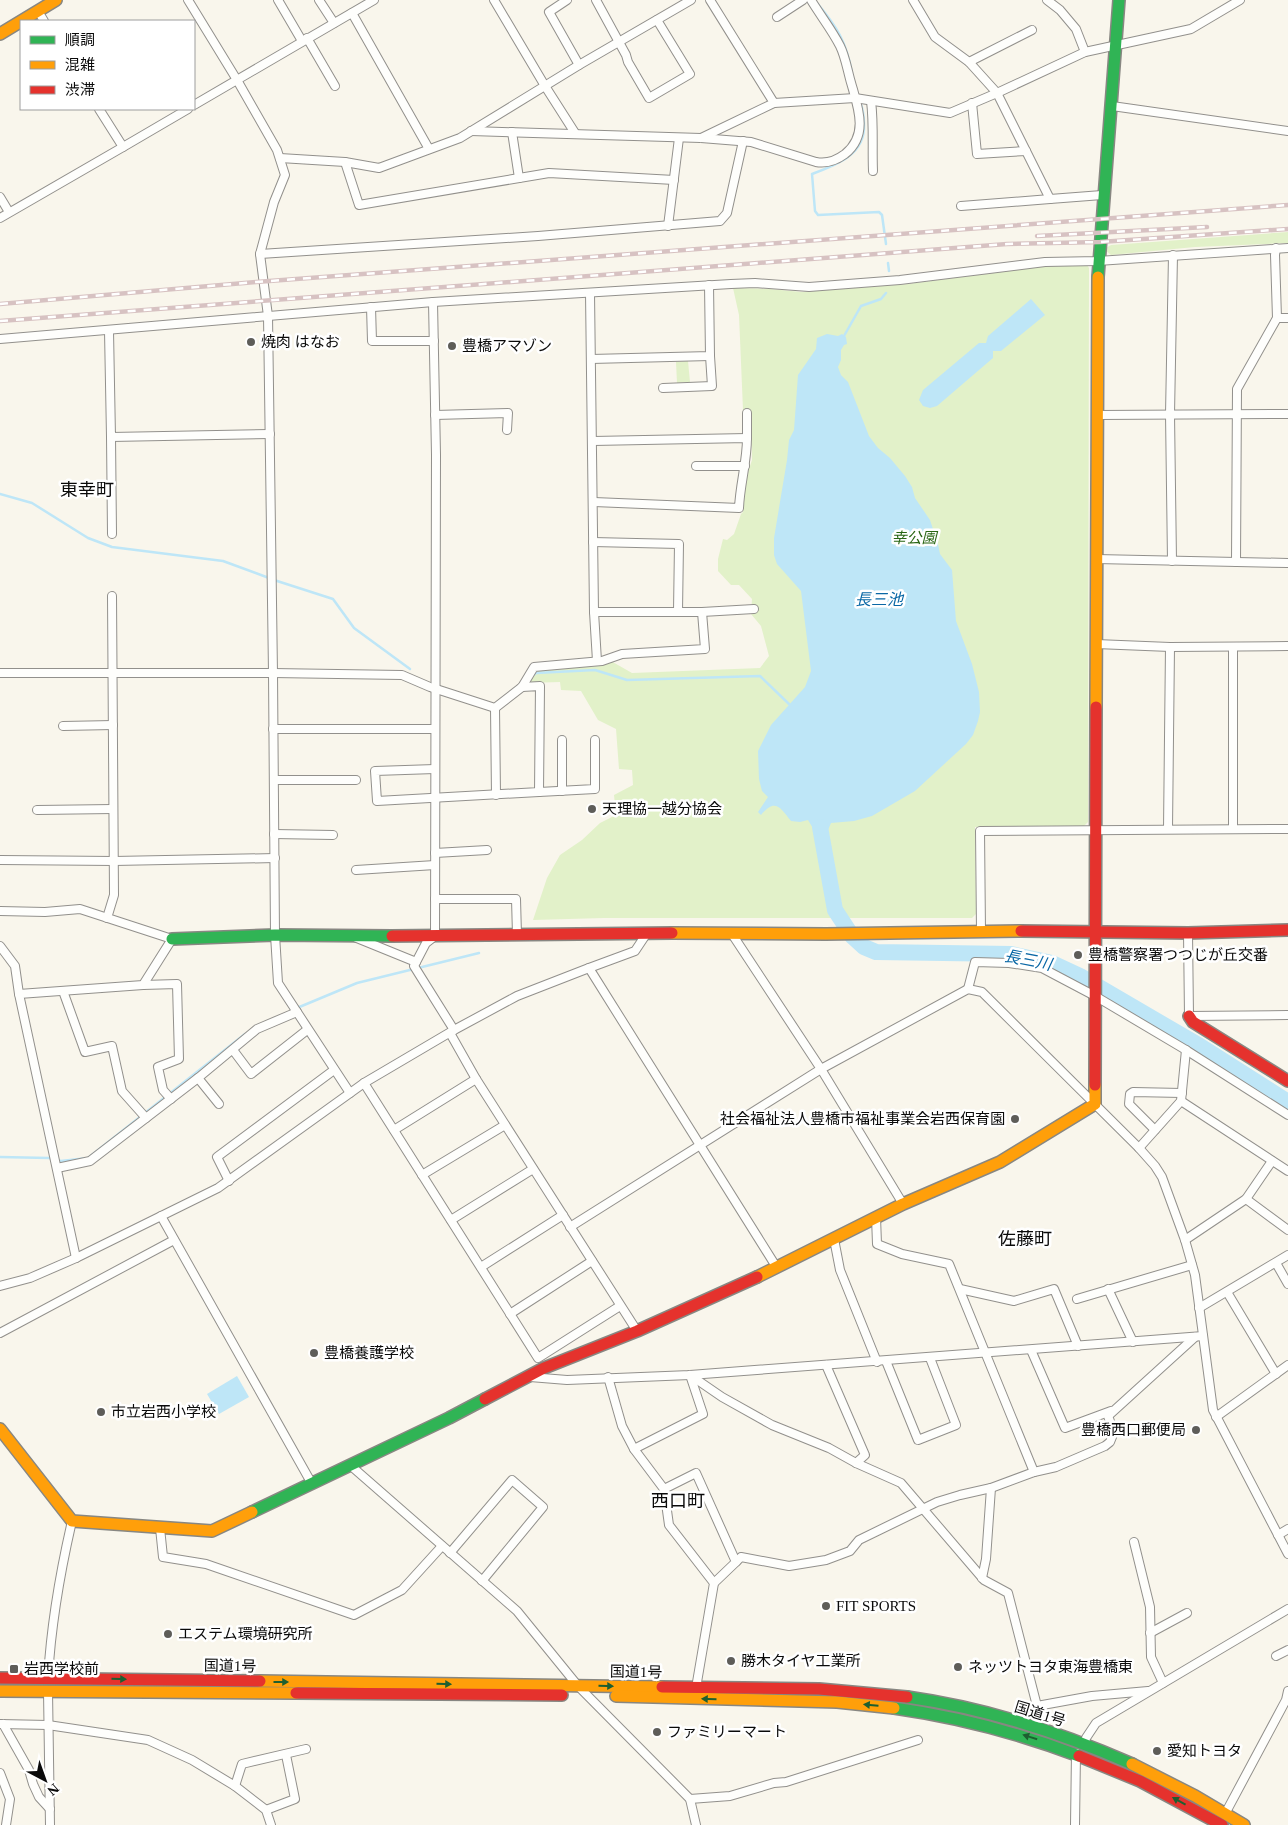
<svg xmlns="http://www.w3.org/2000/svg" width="1288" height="1825" font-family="'Times New Roman','Noto Sans JP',serif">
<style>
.park{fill:#e2f1c9}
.water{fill:#bee6f7}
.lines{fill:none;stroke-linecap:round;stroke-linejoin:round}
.stream{stroke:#bee6f7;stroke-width:2.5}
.river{stroke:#bee6f7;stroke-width:16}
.street-casing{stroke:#92908c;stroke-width:10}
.fast-casing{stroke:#888782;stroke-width:14}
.slow-casing{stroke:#888782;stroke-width:14}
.jam-casing{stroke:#888782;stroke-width:14}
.street{stroke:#fefefc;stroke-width:8}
.fast{stroke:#30b455;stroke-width:11}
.slow{stroke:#ff9f0a;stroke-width:11}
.jam{stroke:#e5322d;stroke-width:11}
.rail-casing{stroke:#d7c2c2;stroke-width:4.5}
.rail{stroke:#fff;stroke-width:2.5;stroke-dasharray:8;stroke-linecap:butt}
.oneway{fill:#1d5f30}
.poi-dot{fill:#5e5d59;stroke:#fff;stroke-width:2}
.labels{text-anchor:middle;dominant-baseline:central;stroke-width:5;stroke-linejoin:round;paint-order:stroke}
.poi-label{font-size:15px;fill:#0a0a0a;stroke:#fff;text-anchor:start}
.park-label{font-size:15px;font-style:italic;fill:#296615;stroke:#fff}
.street-label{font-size:15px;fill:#0a0a0a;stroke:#fff}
.water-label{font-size:16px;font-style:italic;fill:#0967a5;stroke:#fff}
.quarter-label{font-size:18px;fill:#0a0a0a;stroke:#fff}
</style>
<rect width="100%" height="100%" fill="#f9f6ec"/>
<g class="park">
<path d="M1288,232V243L1195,247L1111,255L1104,249L1111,245Z"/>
<path d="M1087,265L1089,268L1088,822L1084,826L975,827L976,914L972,918H604L533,920L547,878L560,855L582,840L600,823L616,815L614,795L633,785L632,770L619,769L616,729L598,720L581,691L561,690L560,682L528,683L526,680L537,670L600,666L611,661L632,673L760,668L769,656L761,626L751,614L752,599L739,585H731L718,571V559L723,539L727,540L734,534L741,514L743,512L744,484L752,460L751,411L743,410L739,315L733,288L770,289L802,292L908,284L1047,266Z"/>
<path d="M688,361L690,382L677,383L676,362Z"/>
</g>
<g class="water">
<path d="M1031,299L1045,315L1001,351H993V358L937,406L930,408L923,406L919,400L923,390L979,343H986L988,336Z"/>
<path d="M827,334L838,336L842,334L846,337L847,344L844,345L841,350V360L838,367L841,375L848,382L869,436L878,448L890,458L905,476L912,487L915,498L930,520L938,544L940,554L952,570L956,621L972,664L979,692L980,712L978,721L973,735L966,744L915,791L872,816L854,821L831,823L828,830H814L808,820L800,822L791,821C780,807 775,798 761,815L758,812L768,797L762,791L759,779L758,751L771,725L805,687L811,671L801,591L777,564L774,555V538L787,460L789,440L794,430L798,375L816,349L817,338Z"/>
<path d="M237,1376L249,1397L219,1414L207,1394Z"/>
</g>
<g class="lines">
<g class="stream">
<path d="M817,3C837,27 846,41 852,73"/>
<path d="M860,102C863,109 864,116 864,125C865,155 836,165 812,174L815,211L818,215L879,212L882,215L886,244"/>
<path d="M888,263L889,271"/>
<path d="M844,336L861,306L881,299L886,293"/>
<path d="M0,494L32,503L88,538L112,547L223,561L269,578"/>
<path d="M274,580L333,599L354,628L410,669"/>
<path d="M531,677L536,673L595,670L627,680L760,676L789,704"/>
<path d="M297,1008L357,983L479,953"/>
<path d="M0,1157L49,1158L61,1161L88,1158L245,1034"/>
</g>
<path class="river" d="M820,827L835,910L852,936L864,947L876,952L1011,954L1052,963L1080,976L1200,1046L1288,1102"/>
<g class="street-casing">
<g id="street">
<path d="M188,0L237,80L277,150L285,175L274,202L260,254L268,316L273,673L275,935L278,983L350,1093"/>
<path d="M278,0L302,41"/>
<path d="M319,0L334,23"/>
<path d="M494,0L545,86L575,133"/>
<path d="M567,0L549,12L579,65"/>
<path d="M596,0L626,55L628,62L649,98L690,74L657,20"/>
<path d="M710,0L774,103"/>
<path d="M913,0L935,37L969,62L997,93L1050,199L1102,195"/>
<path d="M1047,0L1060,10L1076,29L1085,52"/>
<path d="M38,11L44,21"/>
<path d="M352,13L429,149"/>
<path d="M777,17L803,0"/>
<path d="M307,38L335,86"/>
<path d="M969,62L1032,30"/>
<path d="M871,101C874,124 872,147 873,171"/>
<path d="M972,103L977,154L1026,151"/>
<path d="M194,105L374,0"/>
<path d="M1112,106L1288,131"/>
<path d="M471,131L701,138L751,142L816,162C826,164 837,160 845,154C870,134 857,105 850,79C847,68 845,56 840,46C832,30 820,15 811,0"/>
<path d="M512,132L519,178"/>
<path d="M701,138L774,103L855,98L950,113L997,93L1085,52L1191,29L1240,0"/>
<path d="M123,147L188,109"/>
<path d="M280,158L345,162L379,168L460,138L579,65L691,0"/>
<path d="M345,162L359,205L549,173L674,180"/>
<path d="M0,197L9,212"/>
<path d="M961,206L1050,199"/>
<path d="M0,218L123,147L99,109"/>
<path d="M668,226L679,138"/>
<path d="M1276,248L1275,255L1277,318H1288"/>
<path d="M260,254L538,236L720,221L727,213L743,141"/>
<path d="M590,293L594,612H702L754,609"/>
<path d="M433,302L436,455L435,936L426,943L414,966L454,1030"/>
<path d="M371,307L372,341H434"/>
<path d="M109,331L111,437L270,434"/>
<path d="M0,339L433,302L731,284L755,283L809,287L900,280L1045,262L1098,261L1288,248"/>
<path d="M591,359L710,356L709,285"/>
<path d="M663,388L712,386L710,356"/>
<path d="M435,415L508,413L507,430"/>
<path d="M1098,415L1288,414"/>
<path d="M111,437L112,534"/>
<path d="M747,438V413"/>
<path d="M593,441L747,438C747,462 740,484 739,508L594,502"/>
<path d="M696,466H745"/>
<path d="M593,542L679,544L678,611"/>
<path d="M1096,559L1288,563"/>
<path d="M1172,561L1170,414L1173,255"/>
<path d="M1236,562L1237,389L1277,318"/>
<path d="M594,612L597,661"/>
<path d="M1096,644L1170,647L1288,646"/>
<path d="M0,673H273L402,675L430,687L495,708L522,687L534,667L602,661L622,654L705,649L702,612"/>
<path d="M495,708L496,795"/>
<path d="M63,726L113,725"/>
<path d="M273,729H435"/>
<path d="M435,769L375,771L377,801L539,792L540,686L522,687"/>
<path d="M274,780H356"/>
<path d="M562,791V740"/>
<path d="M539,792L595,789V740"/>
<path d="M37,810L113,809"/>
<path d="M1168,829L1170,647"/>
<path d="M1233,829V647"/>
<path d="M274,834L333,835"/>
<path d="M435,853L487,850"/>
<path d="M0,860L114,861L275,858"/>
<path d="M356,870L435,865"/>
<path d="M435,899H516L517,935"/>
<path d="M0,911L45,912L80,909L172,939L143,985L19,994"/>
<path d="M107,918L114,895L112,596"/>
<path d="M981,931L980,831L1288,829"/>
<path d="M1188,933L1189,1016L1288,1015"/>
<path d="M732,934L821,1069L903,1204"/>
<path d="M352,936L416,962"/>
<path d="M0,946L15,966L19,994L76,1258"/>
<path d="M589,968L635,951L647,933"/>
<path d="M143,985L177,984L179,1059L158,1067L163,1090L171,1099"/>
<path d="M968,989L975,962L1009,963L1042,968L1095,996L1186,1050L1288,1115"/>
<path d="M63,991L85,1052L112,1046L122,1091L146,1118"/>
<path d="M450,1033L476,1079L637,1331"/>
<path d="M233,1050L251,1074L307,1030"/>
<path d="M198,1078L219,1104"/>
<path d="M364,1083L538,1358L620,1306"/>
<path d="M1181,1101L1288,1171"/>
<path d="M394,1130L476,1079"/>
<path d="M1155,1130L1129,1104L1130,1094L1133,1092L1182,1093"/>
<path d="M1139,1148L1181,1101L1186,1050"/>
<path d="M57,1168L90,1161L198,1078L257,1029L297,1012"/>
<path d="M422,1175L505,1125"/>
<path d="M229,1181L217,1157L334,1070"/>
<path d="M1246,1199L1288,1230"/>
<path d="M161,1216L312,1484"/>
<path d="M876,1217L877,1244L902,1254L949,1264L1034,1472"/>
<path d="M451,1220L533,1169"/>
<path d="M570,1227L821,1069L968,989L982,992L1139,1148L1155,1166L1162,1177L1185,1240L1195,1275L1213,1410L1288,1554"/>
<path d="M834,1239L840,1270L877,1362"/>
<path d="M1185,1240L1246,1199L1272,1161"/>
<path d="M1276,1263L1288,1284"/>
<path d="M481,1267L563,1215"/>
<path d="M0,1286L30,1278L76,1258L218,1188L364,1083L454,1030L517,996L589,968L777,1268"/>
<path d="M960,1289L1014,1301L1054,1289L1078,1346"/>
<path d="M1108,1289L1133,1342"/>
<path d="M1227,1292L1276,1374"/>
<path d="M1077,1299L1192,1265"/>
<path d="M1199,1308L1288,1255"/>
<path d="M510,1314L592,1261"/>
<path d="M0,1333L174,1240"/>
<path d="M1031,1350L1065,1428L1111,1411"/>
<path d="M886,1361L918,1440L956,1425L930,1358"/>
<path d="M826,1365L865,1455L856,1463"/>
<path d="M690,1375L722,1397L772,1425L829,1448L856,1463L901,1483L984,1580L1008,1593L1037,1706L1092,1696L1148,1691"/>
<path d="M530,1377L567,1380L690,1375L1203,1336"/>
<path d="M608,1377L622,1426L634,1449L664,1489L669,1525L714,1583L696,1688"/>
<path d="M1216,1417L1288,1365"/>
<path d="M634,1449L703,1414L690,1375"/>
<path d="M350,1465L517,1611L578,1686L690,1799L696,1825"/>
<path d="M664,1489L696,1473L736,1562L714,1583"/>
<path d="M160,1528L163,1557L206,1564L354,1615L402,1590L442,1546"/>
<path d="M1278,1535L1288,1529"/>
<path d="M1134,1542L1150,1607L1151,1657L1163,1683"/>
<path d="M450,1553L512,1480L543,1507L482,1581"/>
<path d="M736,1562L741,1557L789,1566L826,1560L850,1551L859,1540L937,1502L960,1495L991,1488L1034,1472L1056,1467L1105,1446L1110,1442L1114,1432L1108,1416L1195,1337"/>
<path d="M982,1578L986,1559L991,1488"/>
<path d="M1150,1633L1187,1613"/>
<path d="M1276,1656L1288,1650"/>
<path d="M48,1678C51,1625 60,1573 72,1521"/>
<path d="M48,1691L50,1825"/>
<path d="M0,1724L48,1725L148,1740L192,1760L235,1786L266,1810L271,1825"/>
<path d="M3,1724L29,1770L33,1784L39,1797L50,1809"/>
<path d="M1085,1743L1086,1738L1096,1723L1288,1609"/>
<path d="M0,1773L10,1799L6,1825"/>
<path d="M235,1786L242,1764L306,1749"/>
<path d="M690,1799L730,1796L774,1783L786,1782L918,1740"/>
<path d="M266,1810L295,1799L286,1755"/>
<path d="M1225,1814L1286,1700L1288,1691"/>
<path d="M1075,1825L1076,1753"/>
</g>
</g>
<g class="fast-casing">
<g id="fast">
<path d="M1098,277L1119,0"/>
<path d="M172,939L275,935L392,936"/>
<path d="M252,1512L449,1418L485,1399"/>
<path d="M907,1697C985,1708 1060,1732 1132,1764"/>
<path d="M894,1708C958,1717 1019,1733 1079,1756"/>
</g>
</g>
<g class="slow-casing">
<g id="slow">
<path d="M0,34L56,0"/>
<path d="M1096,707L1098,277"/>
<path d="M672,933L826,934L1021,931"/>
<path d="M757,1277L903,1204L1000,1162L1095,1104V1085"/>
<path d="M0,1429L72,1521L212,1531L252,1512"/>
<path d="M260,1681L662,1687"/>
<path d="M0,1691L296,1693"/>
<path d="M616,1696L837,1702L894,1708"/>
<path d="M1132,1764L1195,1796L1244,1825"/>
</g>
</g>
<g class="jam-casing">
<g id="jam">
<path d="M1021,931L1188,933L1288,930"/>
<path d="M392,936L672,933"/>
<path d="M1189,1016L1193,1022L1288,1081"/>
<path d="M1095,1085L1096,707"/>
<path d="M485,1399L544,1368L637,1331L757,1277"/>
<path d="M0,1678L260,1681"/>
<path d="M662,1687L819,1689L907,1697"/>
<path d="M296,1693L562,1695"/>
<path d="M1079,1756L1140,1781L1222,1825"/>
</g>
</g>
<use href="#street" class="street"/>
<use href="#fast" class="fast"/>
<use href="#slow" class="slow"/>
<use href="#jam" class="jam"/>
<g class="rail-casing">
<g id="rail">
<path d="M1037,236L1207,227"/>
<path d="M0,304L256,282L1288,205"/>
<path d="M0,321L1007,244L1100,242L1288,229"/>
</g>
</g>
<use href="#rail" class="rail"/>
</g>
<defs><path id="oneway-solid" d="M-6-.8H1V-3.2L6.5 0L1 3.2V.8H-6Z" transform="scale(1.25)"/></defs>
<g class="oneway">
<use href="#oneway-solid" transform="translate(119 1679) rotate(1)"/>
<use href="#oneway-solid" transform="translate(281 1682)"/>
<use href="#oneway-solid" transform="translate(444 1684) rotate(1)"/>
<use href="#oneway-solid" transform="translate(606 1686) rotate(1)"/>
<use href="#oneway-solid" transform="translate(709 1699) rotate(-178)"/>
<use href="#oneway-solid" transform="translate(871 1705) rotate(-175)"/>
<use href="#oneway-solid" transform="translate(1030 1737) rotate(-163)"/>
<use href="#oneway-solid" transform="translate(1179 1801) rotate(-151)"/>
</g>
<g class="poi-dot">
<circle cx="251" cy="342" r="5"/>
<circle cx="452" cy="346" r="5"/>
<circle cx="592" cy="809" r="5"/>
<circle cx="1078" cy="955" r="5"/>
<circle cx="1015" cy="1119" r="5"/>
<circle cx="314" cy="1353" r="5"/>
<circle cx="101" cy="1412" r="5"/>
<circle cx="1196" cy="1430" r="5"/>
<circle cx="826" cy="1606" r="5"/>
<circle cx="168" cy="1634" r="5"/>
<circle cx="731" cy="1661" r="5"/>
<circle cx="958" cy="1667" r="5"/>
<rect x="9" y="1664" width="10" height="10" rx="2.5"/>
<circle cx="657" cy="1732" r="5"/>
<circle cx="1157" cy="1751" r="5"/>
</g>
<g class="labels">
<g class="poi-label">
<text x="261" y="342">焼肉 はなお</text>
<text x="462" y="346">豊橋アマゾン</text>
<text x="602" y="809">天理協一越分協会</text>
<text x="1088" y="955">豊橋警察署つつじが丘交番</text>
<text x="1005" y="1119" text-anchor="end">社会福祉法人豊橋市福祉事業会岩西保育園</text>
<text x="324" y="1353">豊橋養護学校</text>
<text x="111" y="1412">市立岩西小学校</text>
<text x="1186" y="1430" text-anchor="end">豊橋西口郵便局</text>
<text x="836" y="1606">FIT SPORTS</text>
<text x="178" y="1634">エステム環境研究所</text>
<text x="741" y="1661">勝木タイヤ工業所</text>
<text x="968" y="1667">ネッツトヨタ東海豊橋東</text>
<text x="24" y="1669">岩西学校前</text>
<text x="667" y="1732">ファミリーマート</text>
<text x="1167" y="1751">愛知トヨタ</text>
</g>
<g class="park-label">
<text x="914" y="538">幸公園</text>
</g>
<g class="street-label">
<text transform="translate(230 1666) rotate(1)">国道1号</text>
<text transform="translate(636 1672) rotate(1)">国道1号</text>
<text transform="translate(1040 1714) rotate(17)">国道1号</text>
</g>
<g class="water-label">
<text x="879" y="599">長三池</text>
<text transform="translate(1028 960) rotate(11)">長三川</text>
</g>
<g class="quarter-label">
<text x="87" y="490">東幸町</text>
<text x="1025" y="1239">佐藤町</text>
<text x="678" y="1501">西口町</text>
</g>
</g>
<rect x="20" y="20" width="175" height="90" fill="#ffffff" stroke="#9d9d9d"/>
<rect x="30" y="36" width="25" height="8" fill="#30b455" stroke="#9d9d9d"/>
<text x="65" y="45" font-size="15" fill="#0a0a0a">順調</text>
<rect x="30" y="61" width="25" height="8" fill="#ff9f0a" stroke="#9d9d9d"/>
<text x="65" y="70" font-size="15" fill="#0a0a0a">混雑</text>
<rect x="30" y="86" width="25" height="8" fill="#e5322d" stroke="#9d9d9d"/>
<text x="65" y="95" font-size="15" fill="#0a0a0a">渋滞</text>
<g transform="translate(45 1780) rotate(139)" stroke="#ffffff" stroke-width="4" paint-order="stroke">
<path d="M0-4L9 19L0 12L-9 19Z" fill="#0a0a0a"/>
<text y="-8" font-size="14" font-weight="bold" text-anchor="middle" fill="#0a0a0a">N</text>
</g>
</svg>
